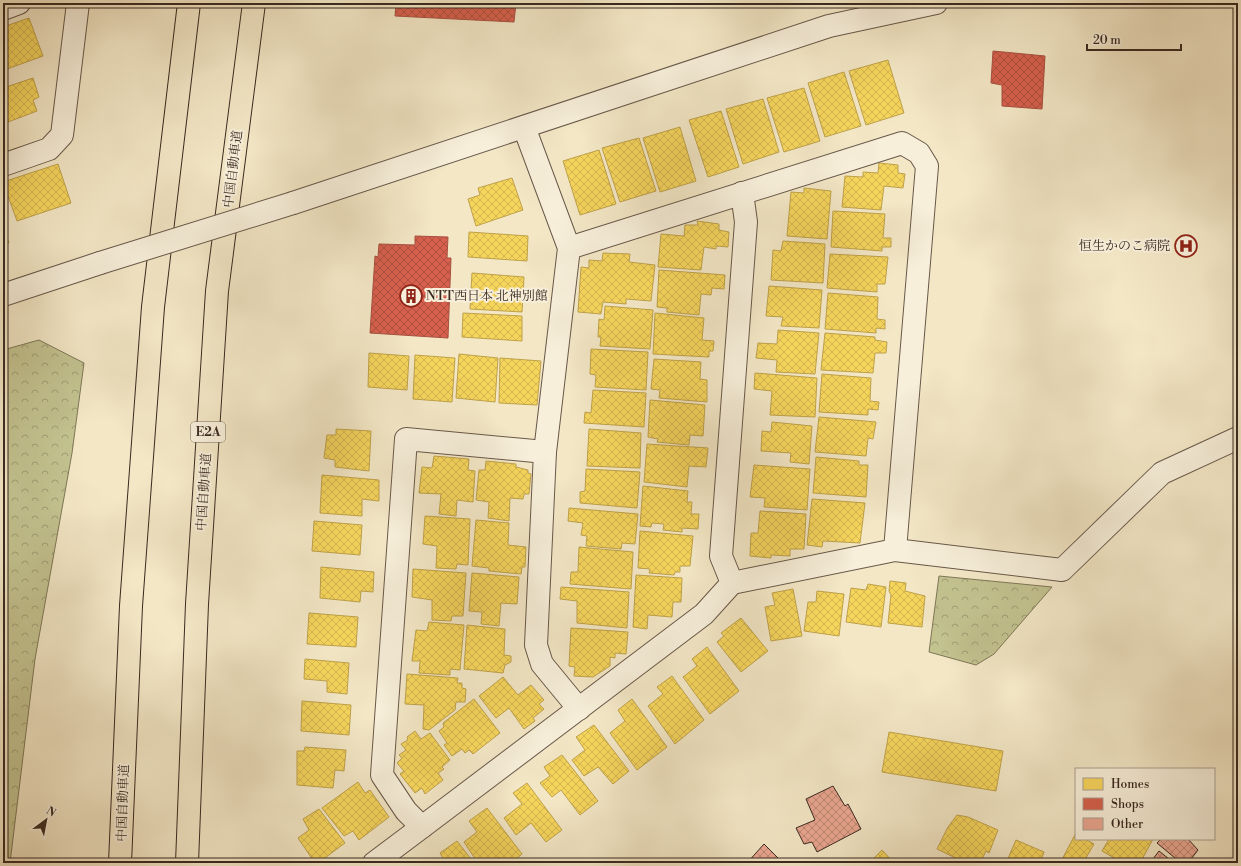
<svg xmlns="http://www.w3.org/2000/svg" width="1241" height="866" font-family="'Libre Bodoni','Noto Serif JP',serif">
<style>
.forest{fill:url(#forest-crowns);stroke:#7e7658}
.homes{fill:url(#homes-cross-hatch);stroke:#bea14a}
.shops{fill:url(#shops-cross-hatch);stroke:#a75040}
.building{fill:url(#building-cross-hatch);stroke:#3a2920}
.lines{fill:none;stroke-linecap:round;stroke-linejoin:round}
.minor-casing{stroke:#68584a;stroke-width:24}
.highway-casing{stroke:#3a2920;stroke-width:24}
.minor{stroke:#f7efda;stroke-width:22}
.highway{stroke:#f3e7c6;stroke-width:22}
.minor-bridge-casing{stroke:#68584a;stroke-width:24;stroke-linecap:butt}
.minor-bridge{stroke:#f7efda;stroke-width:22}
.labels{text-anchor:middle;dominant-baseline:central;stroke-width:4;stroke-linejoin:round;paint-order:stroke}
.shield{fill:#f7efda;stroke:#736458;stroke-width:1}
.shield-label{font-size:12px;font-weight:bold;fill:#3a2920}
.street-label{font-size:13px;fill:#3a2920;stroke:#f7efda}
.poi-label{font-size:13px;fill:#3a2920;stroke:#f7efda;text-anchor:end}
</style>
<defs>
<pattern id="forest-crowns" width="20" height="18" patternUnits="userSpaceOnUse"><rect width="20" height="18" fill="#c3c390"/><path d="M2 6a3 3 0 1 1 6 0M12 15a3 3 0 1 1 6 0" fill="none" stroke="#9f9e75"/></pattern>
<pattern id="homes-cross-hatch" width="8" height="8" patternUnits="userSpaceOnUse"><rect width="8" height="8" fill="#f6d55c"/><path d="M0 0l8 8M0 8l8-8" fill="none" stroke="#d4b750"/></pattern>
<pattern id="shops-cross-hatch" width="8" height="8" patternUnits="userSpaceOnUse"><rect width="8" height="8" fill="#d6604d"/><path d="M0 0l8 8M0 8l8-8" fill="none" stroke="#af4f40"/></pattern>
<pattern id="building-cross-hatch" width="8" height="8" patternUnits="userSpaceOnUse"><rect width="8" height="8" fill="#eaa791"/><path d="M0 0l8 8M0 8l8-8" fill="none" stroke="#bf8876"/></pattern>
</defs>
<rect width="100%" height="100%" fill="#f3e7c6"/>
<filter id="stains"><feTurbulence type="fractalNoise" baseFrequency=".005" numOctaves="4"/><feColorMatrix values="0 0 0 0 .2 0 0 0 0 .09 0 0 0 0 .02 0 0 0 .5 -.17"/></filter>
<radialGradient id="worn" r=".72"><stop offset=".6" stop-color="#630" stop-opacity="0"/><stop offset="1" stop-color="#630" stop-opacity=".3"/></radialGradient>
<g class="forest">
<path d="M39,340L84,363L72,453L35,659L10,863H3V350Z"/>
<path d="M939,576L1052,587L994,654L976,665L929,652Z"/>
</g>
<g class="homes">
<path d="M29,18L43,56L7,69L3,60V27Z"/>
<path d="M888,60L904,113L866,125L849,71Z"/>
<path d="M844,72L861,126L825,137L808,83Z"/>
<path d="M33,78L39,97L33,100L37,111L8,122L3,109V88Z"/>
<path d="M804,88L820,141L784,152L767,98Z"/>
<path d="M763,99L779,152L743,164L726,109Z"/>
<path d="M721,111L739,167L708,177L689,120Z"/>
<path d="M680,127L696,181L660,192L643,138Z"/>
<path d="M639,138L656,191L620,202L602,148Z"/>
<path d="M599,150L616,204L580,215L563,161Z"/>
<path d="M879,163L898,165V173L905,174L903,188L884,186L881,210L842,207L845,176L863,177V172L878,173Z"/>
<path d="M58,164L71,203L17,221L3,182Z"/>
<path d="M512,178L523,210L476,226L468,199L480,195L478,188Z"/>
<path d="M804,188L831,191L827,239L787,236L791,192L804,193Z"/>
<path d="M833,211L885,214L883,238H891V247H882V251L831,247Z"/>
<path d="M697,221L719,224V230L729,232L728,247L716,246V249L704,247L701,270L658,267L661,234L684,236L685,225H698Z"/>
<path d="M3,227L9,243L3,245Z"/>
<path d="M469,232L528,236L527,261L468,257Z"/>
<path d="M783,241L825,244L823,283L771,280L773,250L781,251Z"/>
<path d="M603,253L630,254L629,262L655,265L651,301L626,299V304L603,302L601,314L578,312L581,267L589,268V260L602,261Z"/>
<path d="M830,254L888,257L885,284H877V292L827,288Z"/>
<path d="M659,270L725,275L724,289L712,288L711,295L701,294L699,315L667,312V308L657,307Z"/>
<path d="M472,273L524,277L522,312L470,309Z"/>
<path d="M769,286L822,290L819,328L781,326L783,317L766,316Z"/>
<path d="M828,293L878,297L877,319L885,320V329L876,328V333L825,329Z"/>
<path d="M605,306L653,310L650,349L600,346L601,337H598L599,319L604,320Z"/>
<path d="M463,313L522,316V341L462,337Z"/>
<path d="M655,313L704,318L702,340L714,341L713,351H709V357L653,354Z"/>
<path d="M778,330L819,333L815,374L776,372L777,360L756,358L758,343L777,344Z"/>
<path d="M825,333L875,337V340L887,342L886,353H875L873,373L821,370Z"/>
<path d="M591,349L648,352L646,390L595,387L596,375L590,374Z"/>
<path d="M369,353L409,356L407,390L368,387Z"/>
<path d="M459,354L498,358L495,402L456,398Z"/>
<path d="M415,355L455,358L452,402L413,399Z"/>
<path d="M500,358L541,361L537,405L499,403Z"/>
<path d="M654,359L701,362L700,379L707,380V402L659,398L660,390L651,389Z"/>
<path d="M755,373L817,378L815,417L770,415L772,391L754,389Z"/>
<path d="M822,374L871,378L870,401L879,402L878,410L868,409V415L819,412Z"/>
<path d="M593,390L646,393L644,427L584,423L585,412L591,413Z"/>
<path d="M650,400L705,405L703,436L690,435L689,445L657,442L658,439L648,437Z"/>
<path d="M819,417L876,422L873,439L868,438L866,456L815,452Z"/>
<path d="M772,422L812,426L809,464L790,462L791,453L761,451L762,431L771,432Z"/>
<path d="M336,429L371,431L369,471L335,467V460L324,458L327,435H336Z"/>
<path d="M589,429L641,433L640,468L587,466Z"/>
<path d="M647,444L708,448L706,467L689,466L687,487L644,482Z"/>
<path d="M434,456L469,459L468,470L475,471L473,502L457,500L456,516L439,514L441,494L419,493L422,467L432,468Z"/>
<path d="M816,457L859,461V465H868L866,497L813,493Z"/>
<path d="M486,461L516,464V467L528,470V473L531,474L529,494H524L523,499L510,498L509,521L488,518L489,502L476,500L479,470H485Z"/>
<path d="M754,465L810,469L807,510L764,507L765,498L750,497Z"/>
<path d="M586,469L640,472L637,508L580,503V492L585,491Z"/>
<path d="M322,475L379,480V501L362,499V516L320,513Z"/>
<path d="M643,486L688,491L687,502H692L691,514H699L698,529L682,528V532L663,530L664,524L652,523L651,527L640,526Z"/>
<path d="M812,499L865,503L860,543L823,541L822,547L807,545Z"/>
<path d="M569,508L638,514L635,544L622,543L621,549L586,546L587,536L581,535L583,523L568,521Z"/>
<path d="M760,511L806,514L804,549H790V556L771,555V558L750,556L751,533H758Z"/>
<path d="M425,516L470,519L468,565L457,564L456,569L436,568L437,546L423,544Z"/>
<path d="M476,520L509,523L508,545L526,547L525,567H522L521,574L489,571V568L472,566Z"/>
<path d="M314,521L362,525L360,555L312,551Z"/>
<path d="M640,531L693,536L690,566H680V572H675L674,575L649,573L650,569L638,568Z"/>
<path d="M579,547L633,552L631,589L570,584L571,572H578Z"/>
<path d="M321,567L374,572L373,592L361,591L360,602L320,598Z"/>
<path d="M413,569L466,573L463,616H452L451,621L432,620V600L412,597Z"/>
<path d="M472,573L519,577L517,604L501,603L499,626L481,624L482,612L469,611Z"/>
<path d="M636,575L682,578L681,602H673L672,617L648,615L647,629L633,627Z"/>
<path d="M890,581L906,583L905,591L925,596L922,627L888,623L891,595L889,591Z"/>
<path d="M868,584L886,587L881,627L846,622L851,588L866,590Z"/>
<path d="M561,587L629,592L627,628L577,623V601L560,599Z"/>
<path d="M793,589L802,636L771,641L765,607L775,605L772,593Z"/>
<path d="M817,591L844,594L839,636L804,631L808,602H816Z"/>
<path d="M309,613L358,617L356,647L307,644Z"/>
<path d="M741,618L768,651L741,672L717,642L724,636L721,633Z"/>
<path d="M429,622L464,625L460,670L450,669V675L419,673L420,661H412L416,630L427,631Z"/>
<path d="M467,625L505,629L504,655L511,656V662L505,665L503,673L464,669Z"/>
<path d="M571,628L628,632L626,654L615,653V658L610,657V666L593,677L574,676L575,667L569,666Z"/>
<path d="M707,647L739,691L710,714L683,677L697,666L692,659Z"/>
<path d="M305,659L349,663L347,694L327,692V681L304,679Z"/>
<path d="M407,674L458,678L457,683H462V688L466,689L465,702H456L455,710L429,730L423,729L424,705L405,704Z"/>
<path d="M672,676L704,720L675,744L648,706L663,694L657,687Z"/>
<path d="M503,677L518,695L531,685L544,700L539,704L544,709L533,718L535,721L524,729L509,708L496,718L479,696Z"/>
<path d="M474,699L500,733L473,754L469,750L465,753L462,749L452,756L444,745L447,743L439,731L444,727L443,723Z"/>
<path d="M632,699L667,747L637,770L610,733L625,721L618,710Z"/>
<path d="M302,701L351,705L349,735L301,731Z"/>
<path d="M594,725L629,771L613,784L598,767L584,776L572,760L585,750L576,737Z"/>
<path d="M415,731L421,739L430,733L450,760L442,767L444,769L438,773L443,780L425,794L422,788L415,793L400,774L404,771L397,763L402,758L399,755L406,750L401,744L408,740L407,737Z"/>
<path d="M889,732L1003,751L996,791L882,772Z"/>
<path d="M305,747L346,750L344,771L335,770L333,788L297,785V751H304Z"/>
<path d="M562,755L598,801L580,815L561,790L552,797L540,783L550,776L544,767Z"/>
<path d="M358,782L365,793L370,790L389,817L359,840L353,831L344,836L322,808Z"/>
<path d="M527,783L562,830L546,842L531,823L516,835L504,818L522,804L513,793Z"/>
<path d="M487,808L522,854L511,863H504L499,857L491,863H478L464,842L477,832L469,821Z"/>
<path d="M319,809L345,843L318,863H315L298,838L309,830L303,819Z"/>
<path d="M957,815L968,817L998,830L989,853L986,851L980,863H966L937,849L948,827Z"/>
<path d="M1076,833V839H1085L1094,844L1083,863H1060Z"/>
<path d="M1109,839H1153L1140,863H1123L1102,851Z"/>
<path d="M1016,840L1044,852L1040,863H1006Z"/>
<path d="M457,841L474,863H441L444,860L440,853Z"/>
<path d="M882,850L894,863H869Z"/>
</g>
<g class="shops">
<path d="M396,3H516L514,22L395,16Z"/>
<path d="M993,51L1045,56L1042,109L1002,106V85L991,83Z"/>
<path d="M415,236L448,237L447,258H451L448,338L370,333L375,256L378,257L379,244L415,245Z"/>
</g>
<g class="building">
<path d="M833,786L845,806L848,804L861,829L817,852L812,842L804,844L796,828L815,820L806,799Z"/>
<path d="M1161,839H1188L1198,850L1188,863H1181L1157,843Z"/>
<path d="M764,844L783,863H747Z"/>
<path d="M1159,851L1174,863H1150Z"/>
</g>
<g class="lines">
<g class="minor-casing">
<g id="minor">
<path d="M3,9L19,3"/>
<path d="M524,127L569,248L545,452L536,645L542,664L579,709"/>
<path d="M3,165L49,149L62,135L78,3"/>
<path d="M293,203L829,26L936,3"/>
<path d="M569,248L902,143L919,153L927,166L895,550"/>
<path d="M3,295L100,263"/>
<path d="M545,452L406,439L382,775L406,811L422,827L704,614L732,583L895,550L1062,570L1162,473L1238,438"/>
<path d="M732,583L721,556L746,222L742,193"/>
<path d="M374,863L422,827"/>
</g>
</g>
<g class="highway-casing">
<g id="highway">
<path d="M120,863L131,606L153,307L189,3"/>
<path d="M187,863L197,604L217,291L254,3"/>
</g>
</g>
<use href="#minor" class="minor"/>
<use href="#highway" class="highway"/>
<g class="minor-bridge-casing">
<path id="minor-bridge" d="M100,263L293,203"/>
</g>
<use href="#minor-bridge" class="minor-bridge"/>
</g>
<defs>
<g id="hospital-ring" transform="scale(1.15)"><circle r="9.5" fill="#f7efda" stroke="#8f2418" stroke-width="1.5"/><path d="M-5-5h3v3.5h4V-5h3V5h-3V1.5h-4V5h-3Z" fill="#8f2418"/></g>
<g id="building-ring" transform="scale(1.15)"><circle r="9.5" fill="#f7efda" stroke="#8f2418" stroke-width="1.5"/><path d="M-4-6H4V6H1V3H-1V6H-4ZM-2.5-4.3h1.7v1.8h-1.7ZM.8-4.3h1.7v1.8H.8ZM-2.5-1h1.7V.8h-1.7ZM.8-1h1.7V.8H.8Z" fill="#8f2418"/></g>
</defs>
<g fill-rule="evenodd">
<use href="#hospital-ring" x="1186" y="246"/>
<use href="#building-ring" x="411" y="296"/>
</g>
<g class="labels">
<rect class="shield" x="191" y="422" width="34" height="20" rx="3"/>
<g class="shield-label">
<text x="208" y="432">E2A</text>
</g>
<g class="street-label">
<text transform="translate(233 169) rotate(-83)">中国自動車道</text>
<text transform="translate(204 492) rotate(-86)">中国自動車道</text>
<text transform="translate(123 803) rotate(-88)">中国自動車道</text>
</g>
<g class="poi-label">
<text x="1170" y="246">恒生かのこ病院</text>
<text x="426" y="296" text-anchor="start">NTT西日本 北神別館</text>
</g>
</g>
<rect width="1241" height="866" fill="none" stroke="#f3e7c6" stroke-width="16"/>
<rect x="4" y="4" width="1233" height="858" fill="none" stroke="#3a2920" stroke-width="2"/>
<rect x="8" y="8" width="1225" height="850" fill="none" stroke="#3a2920"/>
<rect x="1075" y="768" width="140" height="72" fill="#f7efda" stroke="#aba090"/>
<rect x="1083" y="778" width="20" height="12" fill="#f6d55c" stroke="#aba090"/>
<text x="1111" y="788" font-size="12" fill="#3a2920">Homes</text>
<rect x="1083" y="798" width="20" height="12" fill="#d6604d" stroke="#aba090"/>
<text x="1111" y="808" font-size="12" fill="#3a2920">Shops</text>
<rect x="1083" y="818" width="20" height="12" fill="#eaa791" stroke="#aba090"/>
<text x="1111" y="828" font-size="12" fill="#3a2920">Other</text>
<g transform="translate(46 820) rotate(32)" stroke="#f7efda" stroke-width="3" paint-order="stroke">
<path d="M0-3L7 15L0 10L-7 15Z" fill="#3a2920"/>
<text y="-6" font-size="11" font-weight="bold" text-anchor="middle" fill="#3a2920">N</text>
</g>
<path d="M1087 44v6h94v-6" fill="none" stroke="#3a2920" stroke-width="2"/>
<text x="1093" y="44" font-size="12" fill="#3a2920" stroke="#f7efda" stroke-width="3" paint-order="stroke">20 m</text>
<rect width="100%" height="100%" filter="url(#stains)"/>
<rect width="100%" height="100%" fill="url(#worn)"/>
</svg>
